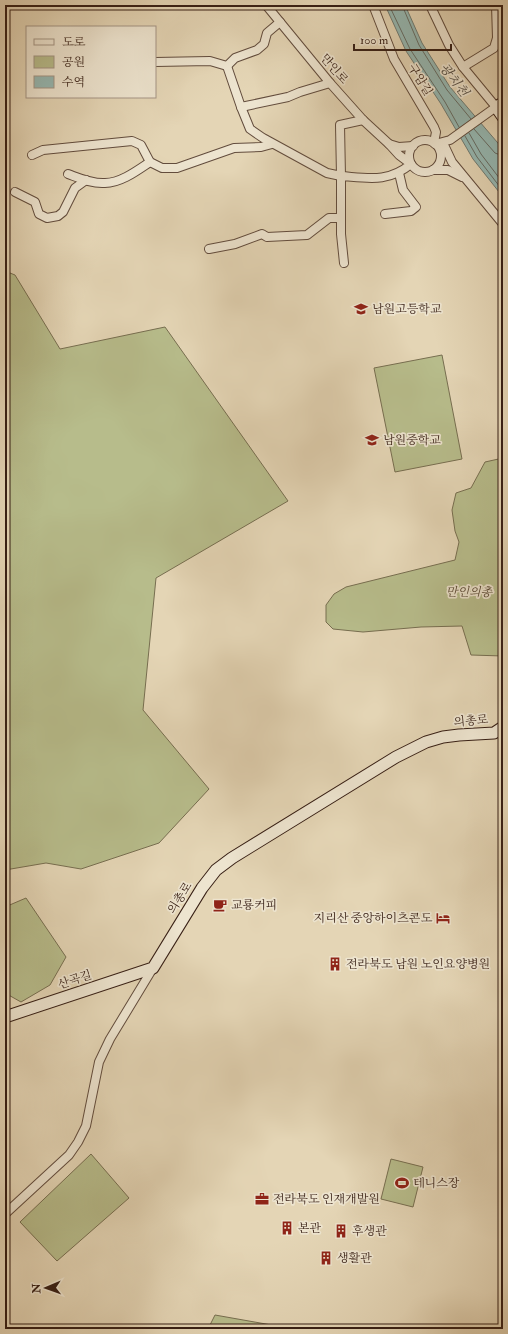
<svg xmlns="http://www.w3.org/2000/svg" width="508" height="1334" font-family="'IM FELL Double Pica','Noto Serif KR',serif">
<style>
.green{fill:#b7bc8b;stroke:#776e50}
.water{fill:#96b8b2;stroke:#707b73}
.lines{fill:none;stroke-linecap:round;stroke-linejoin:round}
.shore{stroke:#666c64;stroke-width:1}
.street-casing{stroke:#624c3d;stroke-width:10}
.secondary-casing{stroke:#371f15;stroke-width:13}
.street{stroke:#ede4cf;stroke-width:8}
.secondary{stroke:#ede4cf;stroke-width:11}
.labels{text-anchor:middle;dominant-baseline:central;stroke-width:3.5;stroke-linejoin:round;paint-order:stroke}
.street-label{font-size:12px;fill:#371f15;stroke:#ede4cf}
.poi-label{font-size:12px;fill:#371f15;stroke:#ede4cf;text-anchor:start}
.park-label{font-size:12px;font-style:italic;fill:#574632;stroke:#ede4cf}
.water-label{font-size:13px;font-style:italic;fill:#544d44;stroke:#ede4cf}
</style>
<rect width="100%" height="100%" fill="#e4d5b5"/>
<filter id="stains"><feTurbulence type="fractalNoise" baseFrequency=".005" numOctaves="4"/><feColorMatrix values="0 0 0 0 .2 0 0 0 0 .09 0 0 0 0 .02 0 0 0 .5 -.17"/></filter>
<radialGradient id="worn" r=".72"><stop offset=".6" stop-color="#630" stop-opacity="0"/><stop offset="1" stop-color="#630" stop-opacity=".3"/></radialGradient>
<g class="green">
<path d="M5,271L15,275L60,349L165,327L288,501L156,578L143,710L209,789L159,843L81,869L46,863L5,870Z"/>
<path d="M442,355L462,459L395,472L374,368Z"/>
<path d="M503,458V656L471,655L462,626L421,627L363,632L333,629L326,622V605L334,594L346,587L455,560L459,542L455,531L452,510L456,493L471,488L485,462Z"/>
<path d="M26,898L66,957L50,985L21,1002L5,993V907Z"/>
<path d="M91,1154L129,1198L57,1261L20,1222Z"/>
<path d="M391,1159L423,1167L413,1207L381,1199Z"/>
<path d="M215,1315L294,1329H208Z"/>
</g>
<path class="water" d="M385,5H405L422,43L450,87L503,149V197L473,159L441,104L406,51Z"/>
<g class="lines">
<g class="shore">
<path d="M389,5L410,49L445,102L459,127"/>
<path d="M402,5L419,45L447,90L471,119"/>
<path d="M474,129L495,153L503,156"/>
<path d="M469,133L481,154L503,183"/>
<path d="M465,136L477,157L503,191"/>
</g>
<g class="street-casing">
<g id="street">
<path d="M266,5L330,83L363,120L389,144"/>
<path d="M373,5L394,59L434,127L436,132L434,143"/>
<path d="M430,5L449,45L463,67L496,107L450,140L435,144"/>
<path d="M155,62L210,61L227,66L235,58L257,50L264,44L267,33L280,22"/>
<path d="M227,66L241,107L250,129L263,138L327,173L341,176L340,125L363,120"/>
<path d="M463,67L494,48L497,38L496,5"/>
<path d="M241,107L288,97L300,92L330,83"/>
<circle cx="425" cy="156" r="16"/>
<path d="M445,147L452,162L503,224"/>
<path d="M32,155L43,150L132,141L141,145L150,162L162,168H177L234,148L261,147L272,144"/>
<path d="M433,170H448L462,177"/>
<path d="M68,174C79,178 92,184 105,183C121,183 138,170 150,162"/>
<path d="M15,192L35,202L39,214L47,218L58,216L63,212L75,188L86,180"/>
<path d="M385,214L411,211L416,207L403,190L399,173"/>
<path d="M209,249L235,244L262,234L267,237L307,235L329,218H341"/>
<path d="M344,263L341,234V176C368,178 388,183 411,164L399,155L389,144L399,147L413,146"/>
<path d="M5,1214L69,1155L78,1142L86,1126L99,1062L110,1039L153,968"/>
</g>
</g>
<g class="secondary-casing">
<g id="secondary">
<path d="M503,103L496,107L503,117"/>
<path d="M5,1017L153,968L202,888L216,870L232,858L396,757L426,742L443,737L459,735L494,733L503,727"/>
</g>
</g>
<use href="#street" class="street"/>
<use href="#secondary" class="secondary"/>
</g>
<defs>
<g id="school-bare" transform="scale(1.08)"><path d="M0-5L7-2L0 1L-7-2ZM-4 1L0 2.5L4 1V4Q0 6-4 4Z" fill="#8f2418" stroke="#ede4cf" stroke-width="2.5" paint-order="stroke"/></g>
<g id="cafe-bare" transform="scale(1.08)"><path d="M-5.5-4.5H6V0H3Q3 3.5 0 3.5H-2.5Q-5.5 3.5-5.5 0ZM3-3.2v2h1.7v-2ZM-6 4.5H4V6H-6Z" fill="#8f2418" stroke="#ede4cf" stroke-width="2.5" paint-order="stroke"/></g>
<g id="hotel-bare" transform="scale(1.08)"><path d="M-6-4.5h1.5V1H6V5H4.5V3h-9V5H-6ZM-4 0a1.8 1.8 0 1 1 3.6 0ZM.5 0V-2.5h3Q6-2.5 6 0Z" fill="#8f2418" stroke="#ede4cf" stroke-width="2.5" paint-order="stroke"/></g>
<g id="building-bare" transform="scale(1.08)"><path d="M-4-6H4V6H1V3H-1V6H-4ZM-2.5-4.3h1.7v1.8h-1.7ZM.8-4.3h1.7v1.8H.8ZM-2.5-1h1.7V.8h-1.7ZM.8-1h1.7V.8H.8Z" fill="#8f2418" stroke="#ede4cf" stroke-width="2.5" paint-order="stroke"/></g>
<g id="stadium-bare" transform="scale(1.08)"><path d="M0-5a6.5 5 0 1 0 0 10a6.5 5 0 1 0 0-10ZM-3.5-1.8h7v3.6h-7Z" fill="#8f2418" stroke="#ede4cf" stroke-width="2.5" paint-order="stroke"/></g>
<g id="office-bare" transform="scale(1.08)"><path d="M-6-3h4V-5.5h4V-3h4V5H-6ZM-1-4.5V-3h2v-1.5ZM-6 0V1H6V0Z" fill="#8f2418" stroke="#ede4cf" stroke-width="2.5" paint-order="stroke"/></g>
</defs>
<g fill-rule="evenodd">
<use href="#school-bare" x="361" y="309"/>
<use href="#school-bare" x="372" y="440"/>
<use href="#cafe-bare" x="220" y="905"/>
<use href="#hotel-bare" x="443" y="918"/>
<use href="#building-bare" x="335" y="964"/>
<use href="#stadium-bare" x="402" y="1183"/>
<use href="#office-bare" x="262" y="1199"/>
<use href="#building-bare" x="287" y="1228"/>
<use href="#building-bare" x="341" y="1231"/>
<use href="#building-bare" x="326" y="1258"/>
</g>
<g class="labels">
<g class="street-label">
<text transform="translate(334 69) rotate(49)">만인로</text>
<text transform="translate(420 80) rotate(58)">구암길</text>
<text transform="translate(471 721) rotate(-5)">의총로</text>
<text transform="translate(180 898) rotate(-58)">의총로</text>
<text transform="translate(75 980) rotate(-18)">산곡길</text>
</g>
<g class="poi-label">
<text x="372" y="309">남원고등학교</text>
<text x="383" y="440">남원중학교</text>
<text x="231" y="905">교룡커피</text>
<text x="432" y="918" text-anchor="end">지리산 중앙하이츠콘도</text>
<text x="346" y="964">전라북도 남원 노인요양병원</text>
<text x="413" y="1183">테니스장</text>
<text x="273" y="1199">전라북도 인재개발원</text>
<text x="298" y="1228">본관</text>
<text x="352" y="1231">후생관</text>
<text x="337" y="1258">생활관</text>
</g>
<g class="park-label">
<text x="469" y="592">만인의총</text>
</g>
<g class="water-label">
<text transform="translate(454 80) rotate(52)">광치천</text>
</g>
</g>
<rect width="508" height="1334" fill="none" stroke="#e4d5b5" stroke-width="20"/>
<rect x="6" y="6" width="496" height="1322" fill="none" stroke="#371f15" stroke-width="2"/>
<rect x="10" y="10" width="488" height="1314" fill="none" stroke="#371f15"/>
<rect x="26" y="26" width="130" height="72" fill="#ede4cf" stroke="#a49585"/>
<rect x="34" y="39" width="20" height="6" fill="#ede4cf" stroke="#a49585"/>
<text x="62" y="46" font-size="12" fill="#371f15">도로</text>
<rect x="34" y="56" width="20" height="12" fill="#b7bc8b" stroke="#a49585"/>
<text x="62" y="66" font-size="12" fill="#371f15">공원</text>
<rect x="34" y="76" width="20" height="12" fill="#96b8b2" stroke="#a49585"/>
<text x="62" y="86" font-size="12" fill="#371f15">수역</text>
<g transform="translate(46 1288) rotate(268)" stroke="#ede4cf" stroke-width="3" paint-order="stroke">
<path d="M0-3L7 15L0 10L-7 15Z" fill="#371f15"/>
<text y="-6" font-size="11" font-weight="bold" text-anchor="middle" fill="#371f15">N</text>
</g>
<path d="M354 44v6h97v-6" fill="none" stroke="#371f15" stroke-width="2"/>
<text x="360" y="44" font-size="12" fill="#371f15" stroke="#ede4cf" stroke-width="3" paint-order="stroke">100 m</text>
<rect width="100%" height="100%" filter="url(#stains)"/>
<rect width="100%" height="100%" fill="url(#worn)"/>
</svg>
